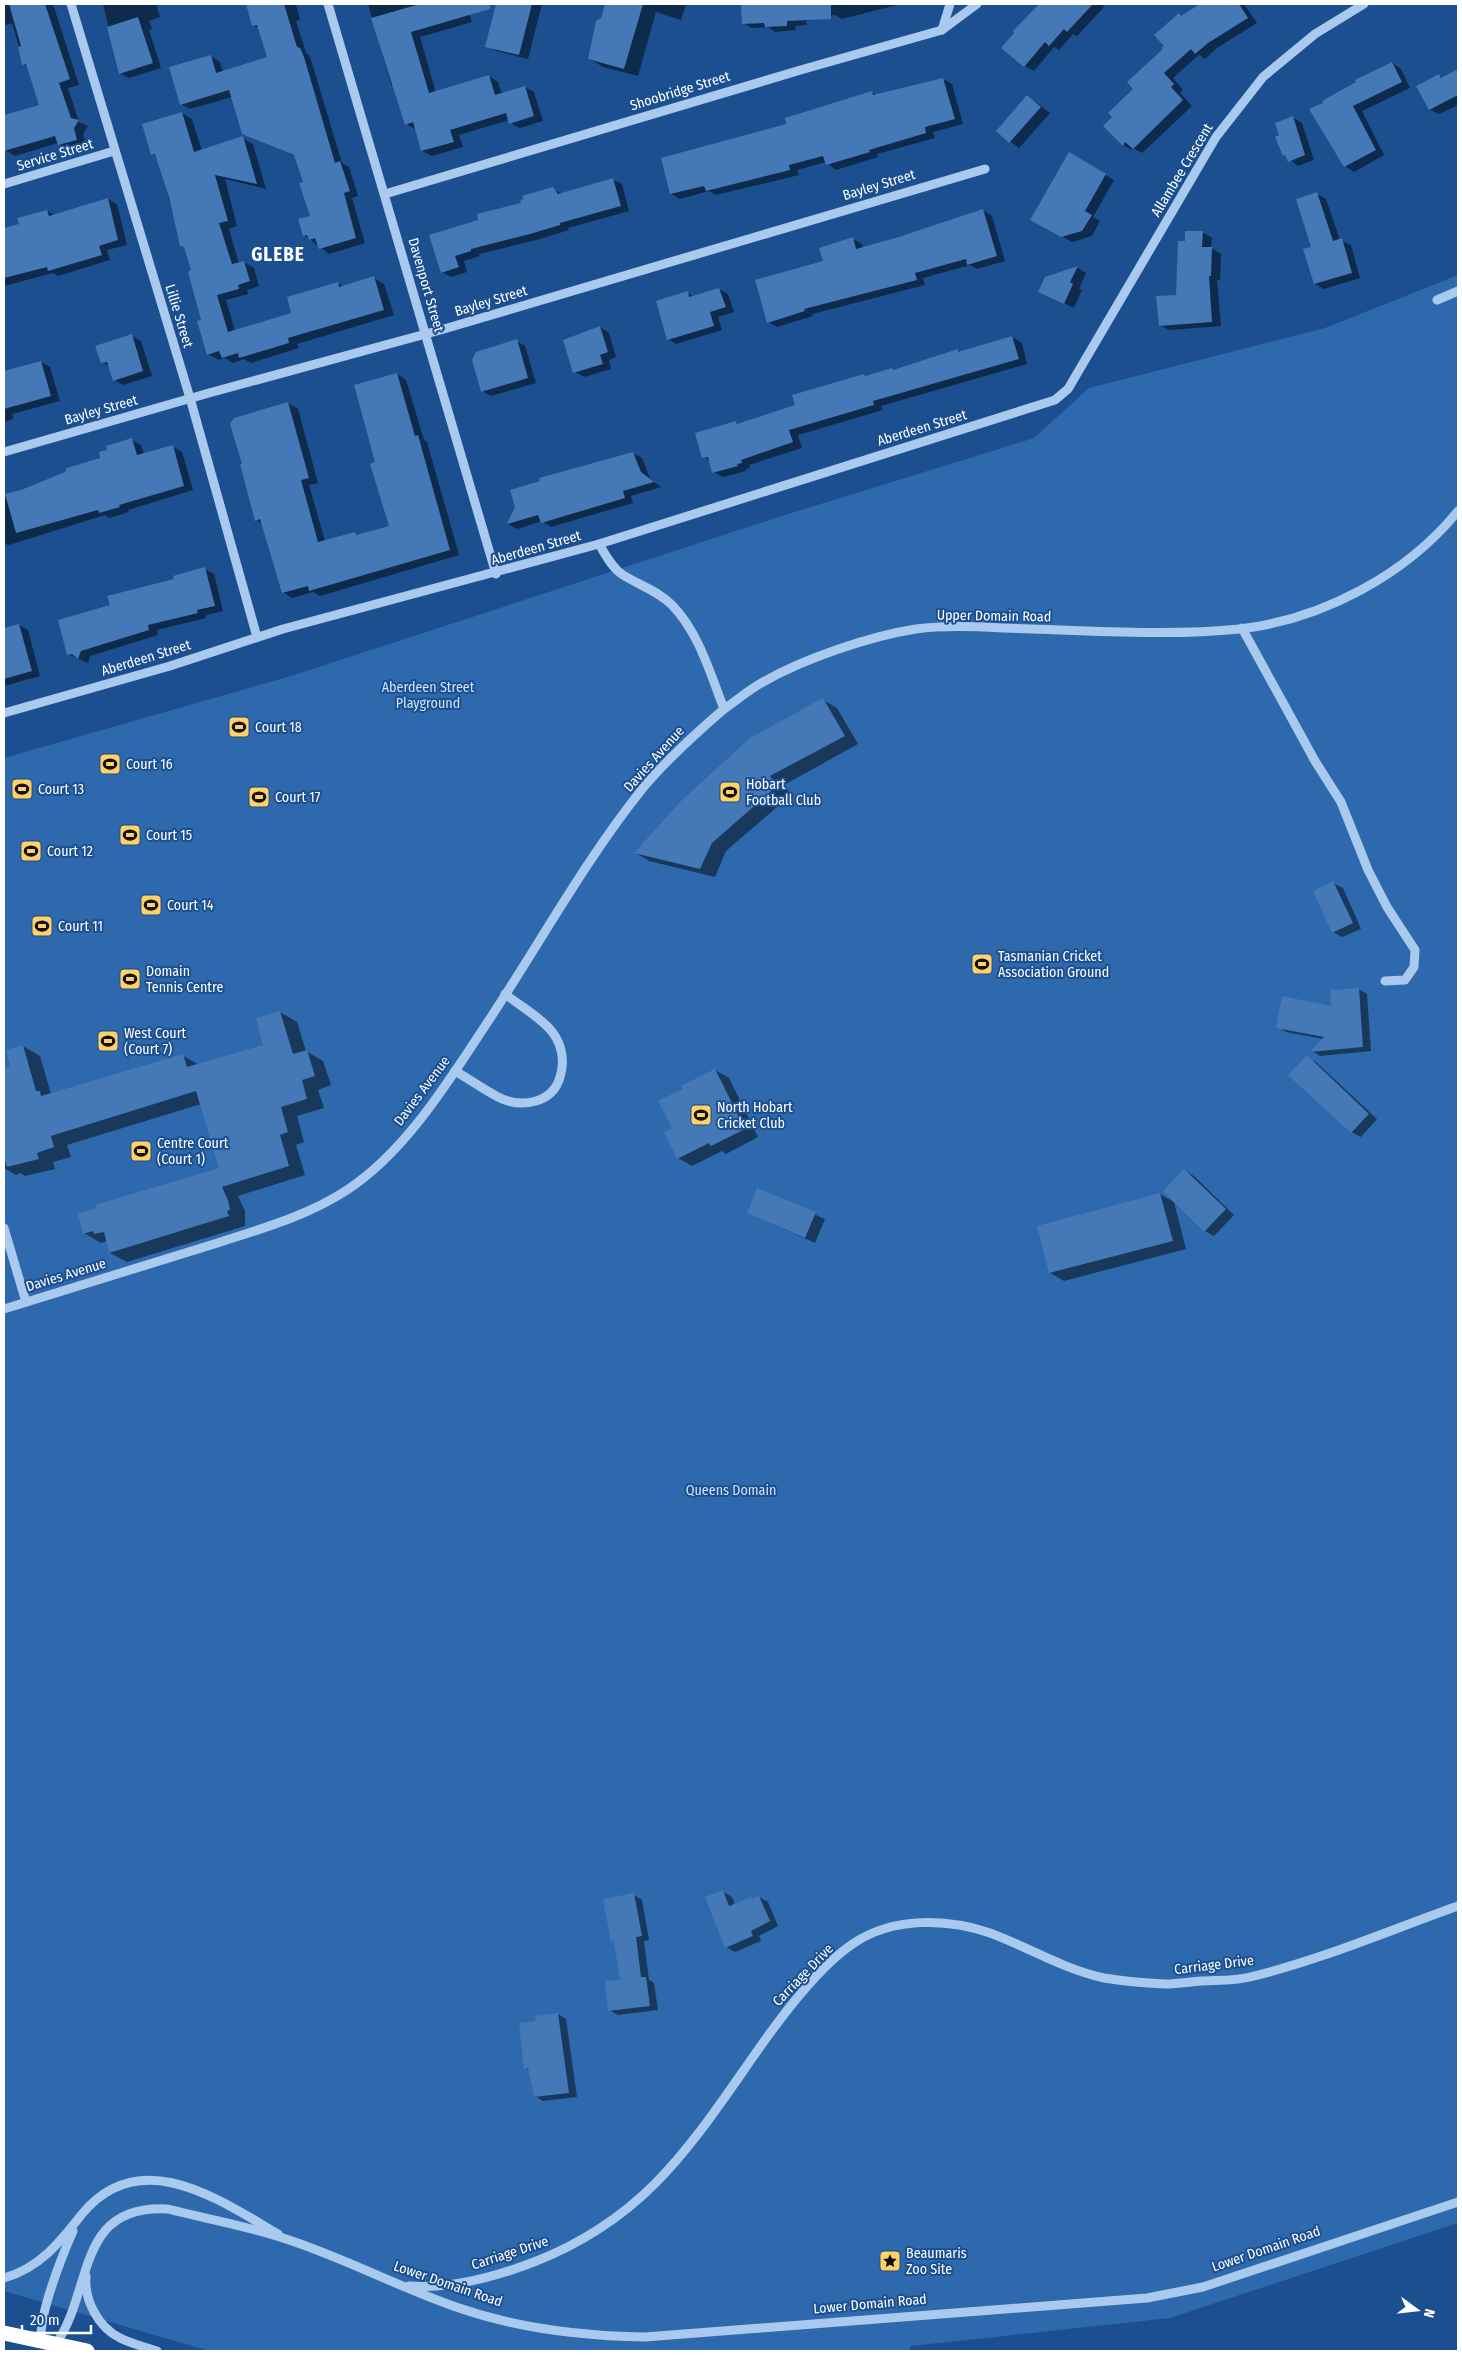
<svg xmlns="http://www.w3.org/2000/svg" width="1462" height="2355" font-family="'Fira Sans Condensed',sans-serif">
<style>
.green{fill:#2e69ad}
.shadow{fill:#0007}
.building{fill:#4478b7}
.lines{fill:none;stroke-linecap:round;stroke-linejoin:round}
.minor{stroke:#a9c9ee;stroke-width:9}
.highway{stroke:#fff;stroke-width:15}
.labels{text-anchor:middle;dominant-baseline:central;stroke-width:4;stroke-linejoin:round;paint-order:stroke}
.street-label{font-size:14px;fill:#fff;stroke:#1b4f8f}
.park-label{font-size:14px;fill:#cfe3fa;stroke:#1b4f8f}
.poi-label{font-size:14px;fill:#fff;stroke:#1b4f8f;text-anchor:start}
.district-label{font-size:19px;font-weight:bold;letter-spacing:1px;fill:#fff;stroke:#1b4f8f}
</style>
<rect width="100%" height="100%" fill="#1b4f8f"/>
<path class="green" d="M1458,275V2223L1170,2318L911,2346L909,2351H209L4,2291V758L291,676L785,515L1034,438L1089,388L1325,328Z"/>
<g class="shadow">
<path d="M4,4H53L79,85L68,88L79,122L88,126L83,134L86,145L69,150L58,143L15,156L5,150L4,116L40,106L29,67L24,64L12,23L4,26Z"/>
<path d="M103,4H156L160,17L149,21L152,29L149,30L161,68L129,78L120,73Z"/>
<path d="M247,4H296L300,20L296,21L306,53L309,55L312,63L342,163L349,167L358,196L352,198L365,243L329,254L304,235L311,217L304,182L295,156L244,133L232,97L190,109L181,104L211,56L220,62L223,72L268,58L259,28L253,25Z"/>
<path d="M368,4H466L472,22L420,37L436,93L489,76L498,82L502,94L525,87L534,92L543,121L520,128L510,123L509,120L459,135L463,147L432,156L422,151L415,129L406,124L394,86L391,84Z"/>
<path d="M498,4H542L528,59L496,51L486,46Z"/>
<path d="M607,4H686L681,20L656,12L638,76L603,67L590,59Z"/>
<path d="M742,4H901L842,19L835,15L806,21L807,25L795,26L796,30L775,32L768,27L752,28L743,23Z"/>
<path d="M1040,4H1101L1104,7L1077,36L1073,34L1059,50L1054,47L1034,71L1025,66L1015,31Z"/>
<path d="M1203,4H1244L1257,23L1217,48L1205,59L1199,55L1173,78L1183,90L1180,93L1192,106L1142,153L1133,148L1132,150L1123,145L1113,117L1165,50L1179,15L1182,16Z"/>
<path d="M1392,63L1401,69L1410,88L1362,111L1384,155L1354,172L1345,166L1325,104Z"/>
<path d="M1458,70V105L1439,114L1429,109L1439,76L1443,78Z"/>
<path d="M943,79L952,84L963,124L933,132L935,138L877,154L878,157L836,170L826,162L797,170L799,175L716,195L709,191L680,199L671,194L788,125L872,93L877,95Z"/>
<path d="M1028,96L1050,113L1019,148L997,131Z"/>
<path d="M182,113L192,119L202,151L243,138L253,144L266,189L225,179L237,226L229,229L239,264L244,262L254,268L259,286L247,290L248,294L226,300L235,331L293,314L338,283L344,287L374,278L384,284L394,315L297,344L299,348L251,363L244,359L233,363L225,358L219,360L208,354L192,270L185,248L181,245L158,157L152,154Z"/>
<path d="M1292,117L1302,123L1314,160L1298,166L1284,155L1281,136Z"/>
<path d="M1069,154L1114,180L1093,217L1100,221L1092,236L1072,242L1032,219Z"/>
<path d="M612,179L622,184L629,211L568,228L569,230L540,239L479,254L480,256L464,261L467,272L451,277L442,272L480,221L523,204L553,189L562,194Z"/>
<path d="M1317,194L1326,199L1340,240L1351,245L1360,278L1324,289L1315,284L1312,248Z"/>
<path d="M108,199L117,204L127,245L107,250L110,260L58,276L53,273L4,286V229L20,225L47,211L55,215Z"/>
<path d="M983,210L992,216L1005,261L977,269L970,265L923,278L925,285L812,314L813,316L777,327L768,322L825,262L853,239L862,244L863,248Z"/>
<path d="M1202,232L1212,238L1211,248L1221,254L1220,280H1217L1221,326L1169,330L1160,325L1178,296L1186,243Z"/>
<path d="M1078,268L1086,273L1079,289L1082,290L1074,308L1049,296L1046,278Z"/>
<path d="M719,289L728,294L734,312L718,317L722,330L676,344L668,339L688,293L694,297Z"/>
<path d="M600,327L609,333L616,357L609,360L611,369L584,377L575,372Z"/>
<path d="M132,336L141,341L152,376L123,385L114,380L110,367L102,362Z"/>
<path d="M1012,337L1022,343L1027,364L881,406L883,410L798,435L802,448L749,465L750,468L746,469V471L723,477L714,472L710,461L704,457L736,422L740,425L797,406L864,376L892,369L894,371L957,351L960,352Z"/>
<path d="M516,341L525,346L536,383L491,396L482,391Z"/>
<path d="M41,362L50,367L60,401L12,414L13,419L4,422V372Z"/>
<path d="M397,374L406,380L424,440L427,442L459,555L320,596L313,592L292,598L283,592L263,524L256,520L288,403L298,409L318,483L309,485L325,541L355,534L359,536L390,526L376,463Z"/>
<path d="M132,440L141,445L144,455L172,446L182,452L193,490L128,510L129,512L109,518L105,515L9,545L4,544V497L102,459Z"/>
<path d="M633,453L642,458L650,479L661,487L631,496L633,503L551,527L542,521L517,529L508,524L516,507Z"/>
<path d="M205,569L214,574L223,611L206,615V618L157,630L158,635L90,656L88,663L68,654L112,606Z"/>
<path d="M19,625L28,630L40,676L4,686V629Z"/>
<path d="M823,700L837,708L858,744L784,785L791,795L726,851L715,877L649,861L636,853Z"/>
<path d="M1333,883L1343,888L1361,929L1342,937L1333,932Z"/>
<path d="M1358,989L1367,994L1371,1051L1320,1056L1312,1051L1323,1039L1286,1032L1278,1027L1333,1007Z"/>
<path d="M280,1012L297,1022L306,1051L323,1061L331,1085L318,1090L324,1108L297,1116L304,1142L296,1145L305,1175L238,1196L245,1211V1226L127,1262L110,1253L107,1241L101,1243L84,1233L221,1169L201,1104L67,1145L71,1157L53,1162L55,1169L25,1176L20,1173L16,1175L4,1168V1069L12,1067L23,1046L40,1056L51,1094L182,1055L199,1065L265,1046Z"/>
<path d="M1307,1057L1316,1062L1377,1119L1361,1137L1351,1132Z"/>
<path d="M715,1070L729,1078L758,1137L726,1154L722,1151L692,1166L678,1158L673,1129L684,1090Z"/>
<path d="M1185,1171L1194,1176L1234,1215L1214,1236L1205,1231Z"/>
<path d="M758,1189L825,1219L815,1243L748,1213Z"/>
<path d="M1160,1194L1174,1202L1186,1249L1064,1281L1050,1273Z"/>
<path d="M723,1892L732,1897L735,1905L751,1898L754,1900L759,1897L768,1902L778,1926L759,1936L761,1941L735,1952L726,1947Z"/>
<path d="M634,1895L642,1900L649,1940L644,1941L649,1980L654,1983L658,2010L618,2015L609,2010L621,1981L616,1943L612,1941Z"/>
<path d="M558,2014L566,2019L577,2097L543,2101L535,2096L530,2071L526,2068L537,2022Z"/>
</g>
<g class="building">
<path d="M9,4H45L70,79L59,83L71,118L79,120L74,128L77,140L58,145L55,136L4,151V115L39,105L26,64L22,65L18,47L21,46Z"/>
<path d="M246,4H284L297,47L300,48L304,57L335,163L340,161L350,191L344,193L356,238L319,249L315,238L309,240L307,235L303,236L298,219L310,216L299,183L303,182L294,155L242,134L229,90L180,105L169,67L211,55L216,73L267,57L257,25L252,26Z"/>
<path d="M420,4H490V9L411,32L429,93L489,75L495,95L525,86L534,116L509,124L506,113L450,130L454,142L421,151L413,122L405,125L371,18Z"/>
<path d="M496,4H532L519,55L485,47Z"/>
<path d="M605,4H643L624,69L588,59L596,21L601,18Z"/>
<path d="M741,4H831V19L787,21V26L765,27L764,23L742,24Z"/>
<path d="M1039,4H1093L1067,32L1064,29L1049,46L1045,42L1024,67L1001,48L1014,33L1013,31Z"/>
<path d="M1200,4H1239L1248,18L1208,43L1195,54L1191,49L1164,73L1174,84L1171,87L1183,100L1133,149L1125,142L1123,146L1103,126L1112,117L1108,113L1133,89L1127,82L1163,49L1161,48L1164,46L1154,35L1179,13L1181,16Z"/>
<path d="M138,17L153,63L119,74L107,27Z"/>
<path d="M1392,62L1402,82L1353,106L1376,150L1344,167L1309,109L1323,103L1322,101L1356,82L1355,80Z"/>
<path d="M1458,69V95L1429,110L1416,86L1439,74L1441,78Z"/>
<path d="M943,78L955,119L925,127L926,133L869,150L870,152L826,165L823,156L789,165L790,170L706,191L704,186L670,194L661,158L786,124L785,118L872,91L873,95Z"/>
<path d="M1027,95L1041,107L1009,143L996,131Z"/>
<path d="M182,112L194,152L243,136L257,184L215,175L228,221L219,223L232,264L244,261L250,281L238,285L239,289L217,295L228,332L291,313L287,297L338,282L339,287L374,276L384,310L288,338L289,343L239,358L238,353L222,358L219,351L207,355L197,321L201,320L188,272L191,270L184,247L180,246L169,197L155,154L151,155L142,124Z"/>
<path d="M1293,116L1305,155L1288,162L1285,155L1283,156L1275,137L1279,135L1275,123Z"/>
<path d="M1069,152L1106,174L1085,211L1092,215L1082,231L1061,237L1030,220Z"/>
<path d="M613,178L621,206L560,223V225L530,234L471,249V251L455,256L459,267L441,273L429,235L478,220L477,214L521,203L520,200L524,199L522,196L553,187L558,194Z"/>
<path d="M1317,192L1333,241L1342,238L1352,273L1314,284L1303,249L1311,247L1296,199Z"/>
<path d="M108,198L118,240L99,246L102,255L48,271L47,267L4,278V228L19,224L17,218L47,210L49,216Z"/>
<path d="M983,209L997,256L967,265L966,259L915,273L917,280L804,309L805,311L767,323L755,280L823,261L819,248L853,237L856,249L895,238Z"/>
<path d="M1185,231H1203L1202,247H1212L1211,276H1209L1212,322L1159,326L1156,296L1176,295L1178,241H1185Z"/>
<path d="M1078,266L1070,282L1073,284L1064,304L1038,292L1045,277Z"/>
<path d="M719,288L726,307L710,312L714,326L667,340L656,301L688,291L689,297Z"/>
<path d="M600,326L608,352L600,355L603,364L573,373L563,340Z"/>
<path d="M132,334L143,371L113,381L107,362L101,363L95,346Z"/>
<path d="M1012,336L1019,359L873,401L874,405L789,430L793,442L741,460L742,463L737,464L738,466L712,473L708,457L702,458L695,433L736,421L737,424L795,405L792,395L864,374L865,376L892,368L893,370L958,349V352Z"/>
<path d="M517,339L528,378L481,392L472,360L476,352Z"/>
<path d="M41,361L51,396L4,409V371Z"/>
<path d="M397,373L415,436L418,435L450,550L309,591L308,586L282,593L260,519L255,521L240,464H242L230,424L234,418L288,402L309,478L301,480L318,542L355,532L356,535L389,526L370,464L375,462L354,385Z"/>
<path d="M132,438L137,455L173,445L184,486L119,505L120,507L99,513L98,510L16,533L5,494L21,490L65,472L67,468L100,458L99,452L107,450L106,446Z"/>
<path d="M633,452L641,472L654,482L623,491L625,498L541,523L538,515L507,524L515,507L510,490L540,481L539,478Z"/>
<path d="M205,567L215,606L197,610L198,613L148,625L149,630L81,651L78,659L72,654L67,655L58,620L110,605L107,596L174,579L173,576Z"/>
<path d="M19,624L32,671L4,679V628Z"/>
<path d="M823,698L845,736L770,776L777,786L712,843L700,869L634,853L680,802L750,738Z"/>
<path d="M1333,881L1353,923L1332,933L1313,891Z"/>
<path d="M1359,988L1363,1047L1310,1052L1324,1037L1276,1028L1282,996L1331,1006L1330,990Z"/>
<path d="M280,1011L293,1054L307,1050L315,1076L302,1080L307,1099L281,1107L288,1132L280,1135L289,1166L222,1187L228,1200L230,1210L227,1211L229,1216L109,1253L104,1232L94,1234L93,1231L83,1234L78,1214L96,1208L95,1205L219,1168L196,1091L51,1136L54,1147L37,1153L39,1159L7,1167L4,1159V1068L10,1066L6,1050L23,1045L36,1091H40L41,1096L183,1054L187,1067L263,1045L256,1018Z"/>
<path d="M1307,1055L1369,1114L1351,1133L1288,1075Z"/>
<path d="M715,1069L745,1129L711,1146L709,1143L677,1159L664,1132L672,1128L658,1101L683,1089L681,1086Z"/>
<path d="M1184,1169L1226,1209L1204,1232L1163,1191Z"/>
<path d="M757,1188L816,1212L805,1238L747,1213Z"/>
<path d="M1160,1193L1173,1241L1049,1273L1037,1226Z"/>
<path d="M723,1890L729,1906L751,1897L752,1899L759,1896L770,1921L751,1931L753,1936L725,1948L705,1897Z"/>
<path d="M634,1893L642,1936L636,1937L641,1977H646L650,2006L608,2011L605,1981L620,1980L614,1941L611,1942L603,1899Z"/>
<path d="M558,2013L569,2093L534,2097L528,2068L524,2069L519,2023L536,2021L535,2016Z"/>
</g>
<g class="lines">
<g class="minor">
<path d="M71,4L190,398L257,637"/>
<path d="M328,4L496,574"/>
<path d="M942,30L950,4"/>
<path d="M4,184L114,151"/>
<path d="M385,194L804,69L942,30L977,4"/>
<path d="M1437,300L1458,291"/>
<path d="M4,452L209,393L444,329L985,169"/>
<path d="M599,544C605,554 612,568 623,575C639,585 658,591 672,605C699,633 710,673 724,709C737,700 749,690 763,682C803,659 870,636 916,629C954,624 993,628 1031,629C1101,631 1171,636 1240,629C1323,619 1406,575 1458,511"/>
<path d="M1242,628L1315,761L1341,802L1368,870L1387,907L1415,950L1414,967L1405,980L1385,981"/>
<path d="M4,713L170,666L283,629L599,544L1055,400L1068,389L1216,137L1263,77L1315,34L1364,4"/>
<path d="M455,1071C469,1079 483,1089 498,1097C521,1109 553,1103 560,1077C565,1062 562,1045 553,1033C543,1019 519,1005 505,994"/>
<path d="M4,1228L26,1302"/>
<path d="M4,1309C73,1287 142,1267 211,1245C257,1230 306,1217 347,1190C408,1150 451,1077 491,1017C541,941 586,859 643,788C667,759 695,734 724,709"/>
<path d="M86,2276C84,2300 98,2327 120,2338C132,2344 145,2347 157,2351"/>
<path d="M4,2278C40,2268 60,2242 82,2214C140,2144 218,2199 278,2234"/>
<path d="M409,2286C451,2289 495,2277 534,2262C649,2217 693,2142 760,2047C784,2013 819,1966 854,1943C893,1917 947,1918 990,1933C1028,1947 1063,1969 1104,1978C1123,1981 1145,1983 1165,1984C1177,1984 1189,1982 1201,1981C1217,1980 1234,1981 1250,1977C1321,1960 1390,1930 1458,1906"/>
<path d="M41,2340C39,2314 62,2256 73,2231"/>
<path d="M56,2344C94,2289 75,2204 168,2209C207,2219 248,2226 286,2239C345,2258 400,2288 459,2308C520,2329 581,2336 645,2337L1147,2298L1203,2287L1458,2202"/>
</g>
<path class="highway" d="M4,2333L87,2351"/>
</g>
<defs>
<g id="stadium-square" transform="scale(1.125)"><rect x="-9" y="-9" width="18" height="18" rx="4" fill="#ffd166" stroke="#1b4f8f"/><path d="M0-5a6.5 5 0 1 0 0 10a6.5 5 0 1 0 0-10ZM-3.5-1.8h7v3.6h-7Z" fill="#111"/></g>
<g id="sight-square" transform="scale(1.125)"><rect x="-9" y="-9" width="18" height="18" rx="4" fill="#ffd166" stroke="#1b4f8f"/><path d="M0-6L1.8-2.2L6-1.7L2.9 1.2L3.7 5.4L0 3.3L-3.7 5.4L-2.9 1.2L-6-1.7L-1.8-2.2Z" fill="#111"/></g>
</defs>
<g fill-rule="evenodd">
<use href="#stadium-square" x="239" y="727"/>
<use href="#stadium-square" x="110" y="764"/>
<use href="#stadium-square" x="22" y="789"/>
<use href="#stadium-square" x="730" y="792"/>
<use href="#stadium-square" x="259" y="797"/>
<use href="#stadium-square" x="130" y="835"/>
<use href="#stadium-square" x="31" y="851"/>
<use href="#stadium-square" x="151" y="905"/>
<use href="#stadium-square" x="42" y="926"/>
<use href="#stadium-square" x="982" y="964"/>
<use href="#stadium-square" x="130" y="979"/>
<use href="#stadium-square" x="108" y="1041"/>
<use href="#stadium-square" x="701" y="1115"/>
<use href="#stadium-square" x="141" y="1151"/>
<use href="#sight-square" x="890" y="2261"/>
</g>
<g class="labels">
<g class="street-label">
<text transform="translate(680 91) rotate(-17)">Shoobridge Street</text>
<text transform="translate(55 155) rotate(-17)">Service Street</text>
<text transform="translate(1182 170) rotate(-59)">Allambee Crescent</text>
<text transform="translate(879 185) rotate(-17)">Bayley Street</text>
<text transform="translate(426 285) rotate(74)">Davenport Street</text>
<text transform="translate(491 301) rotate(-17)">Bayley Street</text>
<text transform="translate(179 316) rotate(73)">Lillie Street</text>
<text transform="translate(101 410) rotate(-16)">Bayley Street</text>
<text transform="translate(922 428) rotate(-17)">Aberdeen Street</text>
<text transform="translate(536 548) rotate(-16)">Aberdeen Street</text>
<text transform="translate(994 616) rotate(1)">Upper Domain Road</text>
<text transform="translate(146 658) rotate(-17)">Aberdeen Street</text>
<text transform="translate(654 759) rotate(-48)">Davies Avenue</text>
<text transform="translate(422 1091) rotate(-53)">Davies Avenue</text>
<text transform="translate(66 1275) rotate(-17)">Davies Avenue</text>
<text transform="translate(1214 1965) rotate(-7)">Carriage Drive</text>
<text transform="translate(803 1975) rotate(-46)">Carriage Drive</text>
<text transform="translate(1266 2249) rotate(-19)">Lower Domain Road</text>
<text transform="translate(510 2253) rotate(-18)">Carriage Drive</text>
<text transform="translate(448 2284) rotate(19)">Lower Domain Road</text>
<text transform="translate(870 2304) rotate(-5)">Lower Domain Road</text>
</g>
<g class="park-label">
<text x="428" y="687">Aberdeen Street<tspan x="428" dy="16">Playground</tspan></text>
<text x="731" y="1490">Queens Domain</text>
</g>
<g class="poi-label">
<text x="255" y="727">Court 18</text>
<text x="126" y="764">Court 16</text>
<text x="746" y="784">Hobart<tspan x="746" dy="16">Football Club</tspan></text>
<text x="38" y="789">Court 13</text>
<text x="275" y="797">Court 17</text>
<text x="146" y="835">Court 15</text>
<text x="47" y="851">Court 12</text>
<text x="167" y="905">Court 14</text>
<text x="58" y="926">Court 11</text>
<text x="998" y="956">Tasmanian Cricket<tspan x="998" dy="16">Association Ground</tspan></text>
<text x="146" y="971">Domain<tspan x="146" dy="16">Tennis Centre</tspan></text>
<text x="124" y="1033">West Court<tspan x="124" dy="16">(Court 7)</tspan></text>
<text x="717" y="1107">North Hobart<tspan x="717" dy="16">Cricket Club</tspan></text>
<text x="157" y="1143">Centre Court<tspan x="157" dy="16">(Court 1)</tspan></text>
<text x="906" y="2253">Beaumaris<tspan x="906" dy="16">Zoo Site</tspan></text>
</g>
<g class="district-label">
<text x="278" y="254">GLEBE</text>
</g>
</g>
<rect width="1462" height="2355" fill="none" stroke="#ffffff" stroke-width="10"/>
<g transform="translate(1417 2310) rotate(105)" stroke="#1b4f8f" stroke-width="4" paint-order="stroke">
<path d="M0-4L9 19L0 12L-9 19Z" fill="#ffffff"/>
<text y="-8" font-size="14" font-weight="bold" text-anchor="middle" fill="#ffffff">N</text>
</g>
<path d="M22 2325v8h69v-8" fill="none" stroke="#ffffff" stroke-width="2.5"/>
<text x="30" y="2325" font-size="15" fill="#ffffff" stroke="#1b4f8f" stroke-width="4" paint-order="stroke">20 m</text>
</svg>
